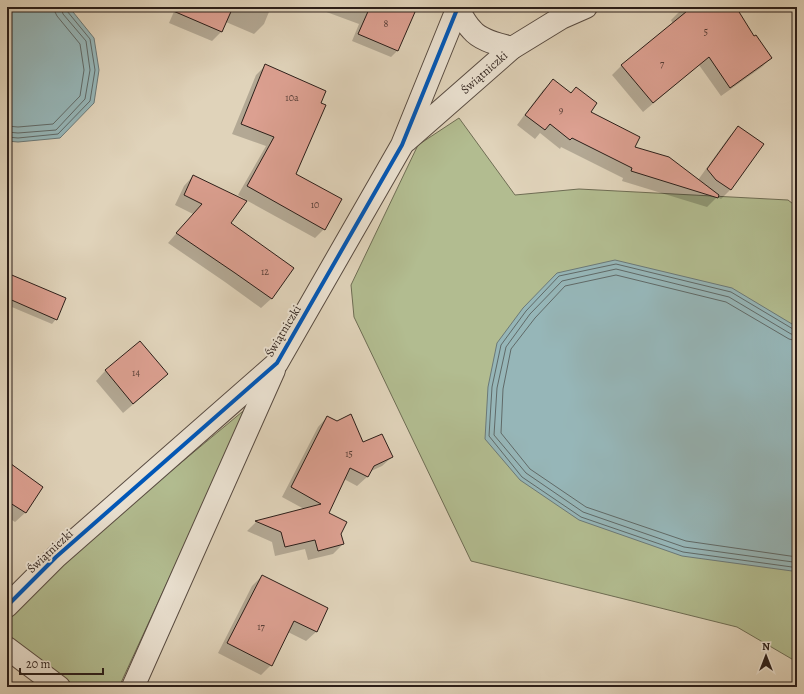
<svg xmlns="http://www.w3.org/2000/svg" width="804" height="694" font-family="Alegreya,serif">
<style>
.green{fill:#b2bc90;stroke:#6e6d54}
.water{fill:#96b6b8;stroke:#6b7978}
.shadow{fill:#0003}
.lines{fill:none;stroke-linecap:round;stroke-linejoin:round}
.shore{stroke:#606a68;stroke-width:1}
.building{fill:#dca091;stroke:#2b1e19}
.street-casing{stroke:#584b41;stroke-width:24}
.street{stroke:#ebe2d2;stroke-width:22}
.cycleway-casing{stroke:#ebe2d2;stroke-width:6}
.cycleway{stroke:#0057b8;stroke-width:4}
.labels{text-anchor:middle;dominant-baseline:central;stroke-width:4;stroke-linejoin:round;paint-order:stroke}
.number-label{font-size:10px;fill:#573e37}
.street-label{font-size:12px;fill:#2b1e19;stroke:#ebe2d2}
</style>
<rect width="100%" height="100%" fill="#e0d3ba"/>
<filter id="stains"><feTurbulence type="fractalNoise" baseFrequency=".005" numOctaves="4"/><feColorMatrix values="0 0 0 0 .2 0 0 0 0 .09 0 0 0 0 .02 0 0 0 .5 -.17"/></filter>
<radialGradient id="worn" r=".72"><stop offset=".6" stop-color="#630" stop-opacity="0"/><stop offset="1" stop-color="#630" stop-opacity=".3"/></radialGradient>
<g class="green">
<path d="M459,118L515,195L579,189L788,200L797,207V662L737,627L471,561L354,317L351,285L418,145Z"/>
<path d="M248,407L119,687H77L9,640L12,609L70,555Z"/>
</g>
<g class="water">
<path d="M7,7H69L94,38L99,70L94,103L60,138L18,142L7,141Z"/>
<path d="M615,260L732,288L797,327V574L792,571L682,556L579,520L520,480L485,439L488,387L497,343L523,308L557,273Z"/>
</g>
<g class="shadow">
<path d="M176,7H271L264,24L254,34L226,22L221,32L212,41L169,23Z"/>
<path d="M322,7H416L397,51L391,57L352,41L359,24L321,10Z"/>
<path d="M687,7H735L753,38L771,58L762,67L721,96L699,65L643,112L612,75L621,66L673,24L671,20L680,11Z"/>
<path d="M265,66L295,174L324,229L315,238L246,200L230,223L293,268L271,299L261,308L225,282L168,243L193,214L175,205L184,186L193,176L245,201L246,200L238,195L266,146L232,134L256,75Z"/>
<path d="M553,81L589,112L634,148L698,180L729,137L738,127L763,144L730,190L721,199L717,197L707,207L622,181L623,178L561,147L560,149L540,133L535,139L517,125L543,90Z"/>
<path d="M7,274L56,319L52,324L7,305Z"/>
<path d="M140,342L167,374L157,384L123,413L96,381L105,371Z"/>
<path d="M327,417L362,444L392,457L382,466L369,472L367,477L357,486L344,479L328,513L340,534L343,544L333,554L308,560L305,549L275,556L272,542L247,531L256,522L304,509L282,497L318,427Z"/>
<path d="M7,469L42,487L25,513L15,522L9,518L7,522Z"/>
<path d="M262,576L327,609L316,632L306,641L288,632L271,665L261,675L218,653L252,586Z"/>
</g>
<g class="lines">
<g class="shore">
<path d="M7,126L18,127L53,124L80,96L84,70L80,44L57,16L55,12V7"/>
<path d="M7,132L18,133L56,130L85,99L90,70L86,41L63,14L61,7"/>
<path d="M7,137L18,138L58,134L90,101L95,70L90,39L67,11L66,7"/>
<path d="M797,330L793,329L731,292L616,264L559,276L526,311L501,345L492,387L489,436L522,477L581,517L683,552L792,567L797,569"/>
<path d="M797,335L791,334L729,297L616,269L562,281L530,314L506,347L497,388L494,435L526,473L583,512L684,547L793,562L797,563"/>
<path d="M797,341L789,339L726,302L616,275L565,286L535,318L511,349L503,389L501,433L530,469L586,507L686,541L797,557"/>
</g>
</g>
<g class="building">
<path d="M164,7H233L222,32Z"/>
<path d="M370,7H403L415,12L398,51L358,34Z"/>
<path d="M692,7H736L754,36L756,35L772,58L730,88L709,57L653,103L621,65Z"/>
<path d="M265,64L326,91L321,103L326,105L296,174L342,199L325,230L247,186L274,137L241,124Z"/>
<path d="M553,79L571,93L576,87L597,103L591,112L640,137L635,147L669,157L719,195L718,198L631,171L632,168L572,138L570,140L550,124L545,130L525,115Z"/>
<path d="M738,126L764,144L731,190L716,180L707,169Z"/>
<path d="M193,175L247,201L231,223L294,268L272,299L235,273L176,233L202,204L184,195Z"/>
<path d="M7,273L66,298L57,320L7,298Z"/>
<path d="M140,341L168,374L133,404L105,370Z"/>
<path d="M351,414L363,442L382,434L393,457L374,466L368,477L350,468L329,513L347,522L341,534L344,544L318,551L315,540L285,547L281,532L255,521L321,504L291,487L327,416L337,421Z"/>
<path d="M7,461L43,487L26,513L7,501Z"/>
<path d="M262,575L328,608L317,632L294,621L272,666L227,643Z"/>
</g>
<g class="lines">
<g class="street-casing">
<g id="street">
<path d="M458,9C462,16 466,24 472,30C481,41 499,44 512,48"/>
<path id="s1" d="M406,141L512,48L561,18L586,7"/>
<path d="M7,606L56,557L277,363L402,145L458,7"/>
<path d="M7,648L59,687"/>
<path d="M133,687L274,370"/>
</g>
</g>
<use href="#street" class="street"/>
<g class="cycleway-casing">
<path id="cycleway" d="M7,606L56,557L277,363L402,145L458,7"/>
</g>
<use href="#cycleway" class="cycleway"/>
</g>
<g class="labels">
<g class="number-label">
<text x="386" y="23">8</text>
<text x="706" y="31">5</text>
<text x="662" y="63">7</text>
<text x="292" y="97">10a</text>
<text x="561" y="109">9</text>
<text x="315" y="204">10</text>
<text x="265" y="271">12</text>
<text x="136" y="372">14</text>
<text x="349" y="453">15</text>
<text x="261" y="626">17</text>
</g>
<g class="street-label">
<text stroke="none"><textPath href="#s1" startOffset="104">Świątniczki</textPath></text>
<text transform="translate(283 331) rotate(-59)">Świątniczki</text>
<text transform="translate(50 551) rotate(-43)">Świątniczki</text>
</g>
</g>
<rect width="804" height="694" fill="none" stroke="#e0d3ba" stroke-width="24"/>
<rect x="8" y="8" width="788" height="678" fill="none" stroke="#2b1e19" stroke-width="2"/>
<rect x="12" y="12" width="780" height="670" fill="none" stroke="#2b1e19"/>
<g transform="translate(766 656)" stroke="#ebe2d2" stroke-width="3" paint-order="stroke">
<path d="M0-3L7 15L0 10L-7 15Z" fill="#2b1e19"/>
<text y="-6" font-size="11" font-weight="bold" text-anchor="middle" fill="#2b1e19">N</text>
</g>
<path d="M20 668v6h83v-6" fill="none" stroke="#2b1e19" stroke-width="2"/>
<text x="26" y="668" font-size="12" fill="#2b1e19" stroke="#ebe2d2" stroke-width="3" paint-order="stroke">20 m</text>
<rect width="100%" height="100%" filter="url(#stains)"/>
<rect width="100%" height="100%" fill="url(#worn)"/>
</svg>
